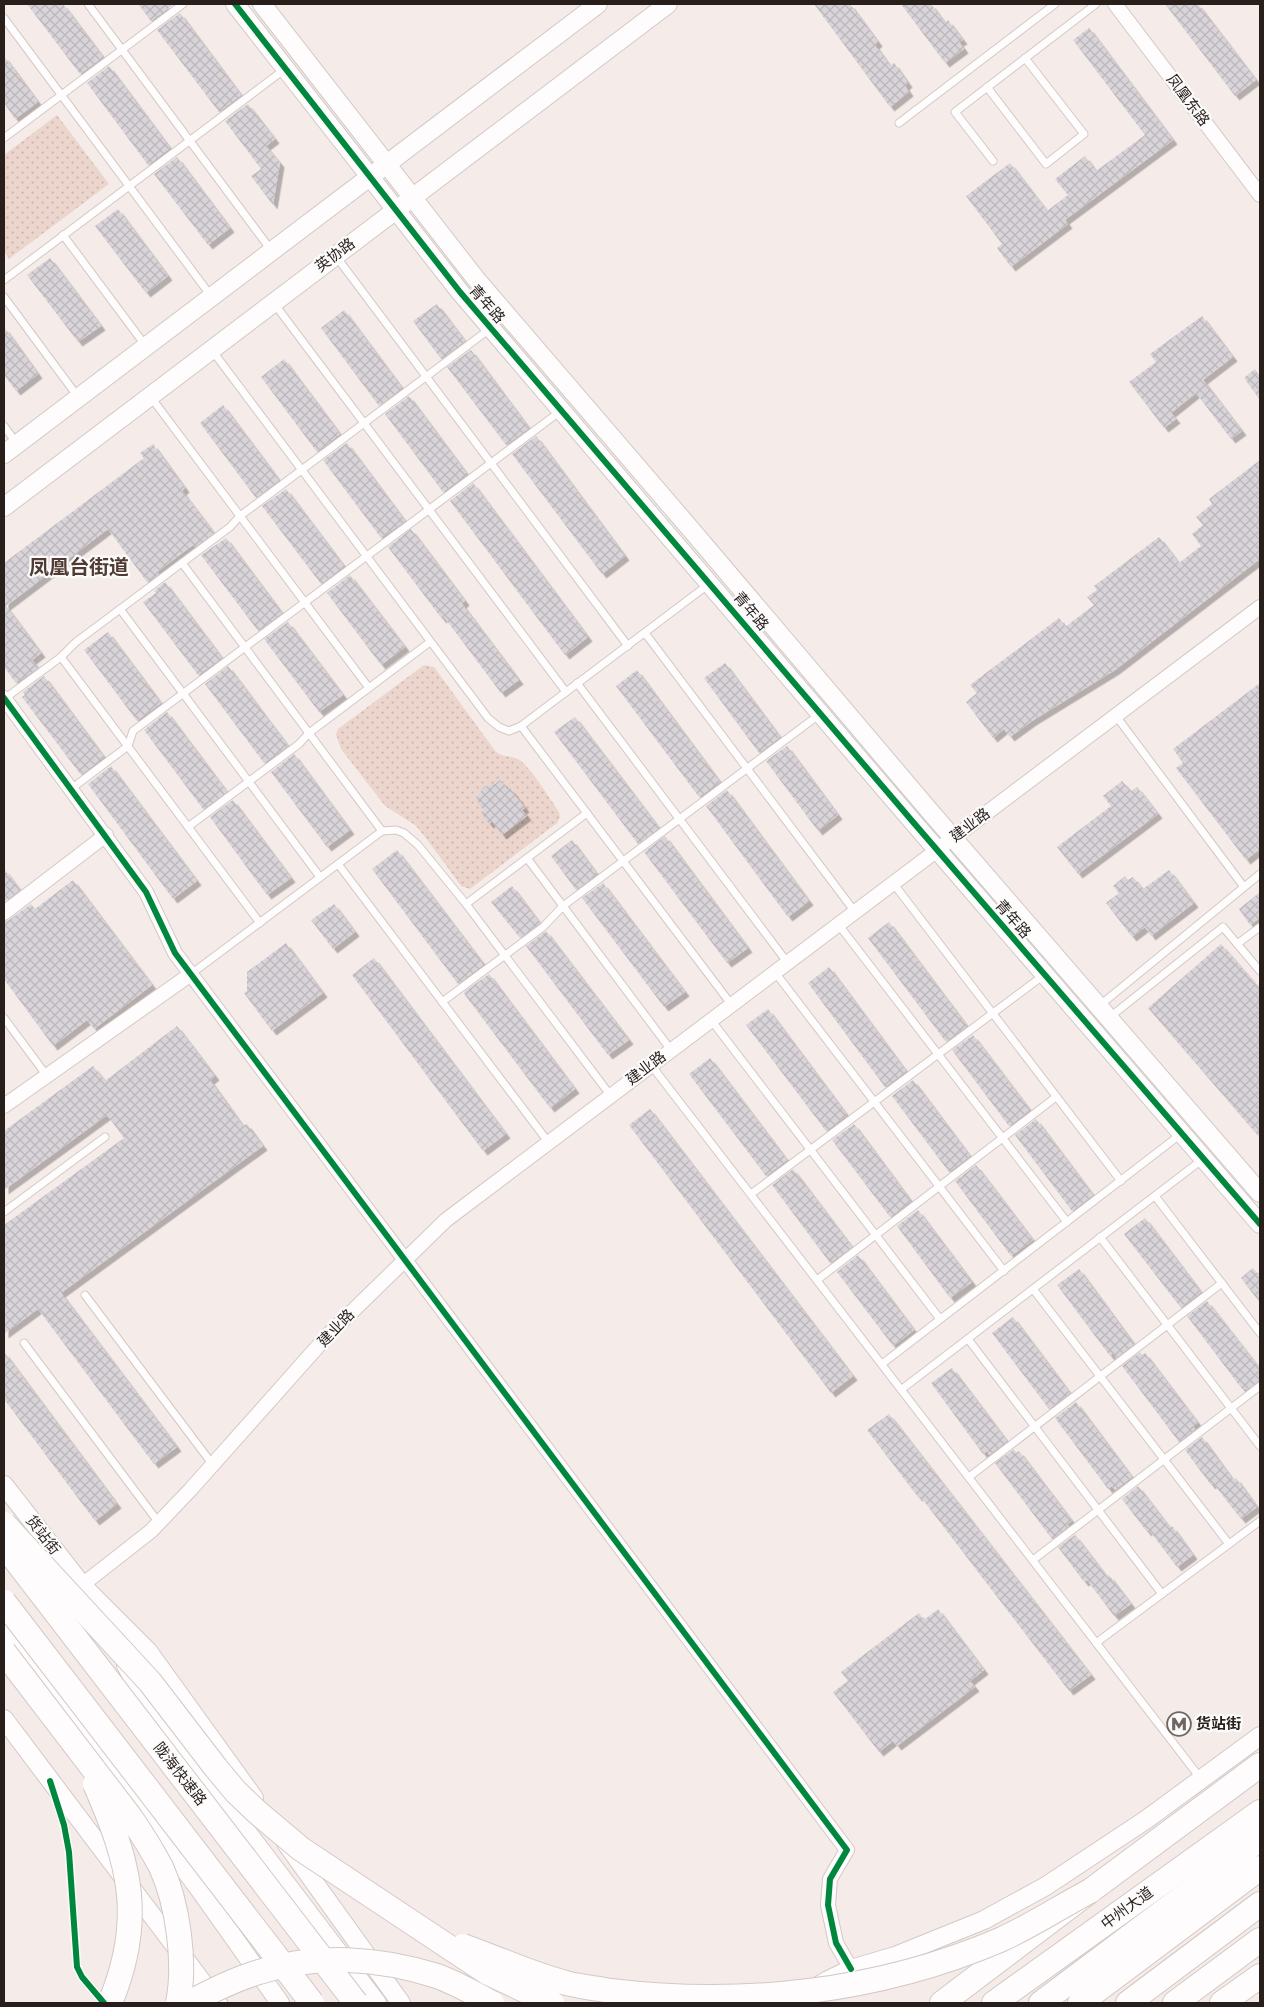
<svg xmlns="http://www.w3.org/2000/svg" width="1264" height="2007" font-family="'Nunito Sans','Noto Sans SC',sans-serif">
<style>
.grass{fill:url(#grass-dots)}
.building{fill:url(#building-cross-hatch);filter:url(#shadow)}
.lines{fill:none;stroke-linecap:round;stroke-linejoin:round}
.service-casing{stroke:#d2c9c5;stroke-width:9}
.minor-casing{stroke:#d2c9c5;stroke-width:16}
.tertiary-casing{stroke:#d2c9c5;stroke-width:20}
.trunk-casing{stroke:#d2c9c5;stroke-width:26}
.service{stroke:#fefcfc;stroke-width:7}
.minor{stroke:#fefcfc;stroke-width:14}
.tertiary{stroke:#fefcfc;stroke-width:18}
.trunk{stroke:#fefcfc;stroke-width:24}
.trunk-bridge-casing{stroke:#d2c9c5;stroke-width:26;stroke-linecap:butt}
.trunk-bridge{stroke:#fefcfc;stroke-width:24}
.cycleway-casing{stroke:#fbfbfb;stroke-width:9}
.cycleway{stroke:#00873e;stroke-width:6}
.labels{text-anchor:middle;dominant-baseline:central;stroke-width:4.5;stroke-linejoin:round;paint-order:stroke}
.street-label{font-size:15px;fill:#281e1a;stroke:#fbfbfb}
.poi-label{font-size:15px;font-weight:bold;fill:#281e1a;stroke:#fbfbfb;text-anchor:start}
.district-label{font-size:20px;font-weight:bold;fill:#503a32;stroke:#fbfbfb}
</style>
<defs>
<pattern id="grass-dots" width="8" height="8" patternUnits="userSpaceOnUse" patternTransform="scale(1.25)"><rect width="8" height="8" fill="#ecd5cc"/><path d="M2 2h.1M6 6h.1" fill="none" stroke="#cab6af" stroke-width="1.8" stroke-linecap="round"/></pattern>
<pattern id="building-cross-hatch" width="8" height="8" patternUnits="userSpaceOnUse" patternTransform="scale(1.25)"><rect width="8" height="8" fill="#d9d4d9"/><path d="M0 0l8 8M0 8l8-8" fill="none" stroke="#bab6ba"/></pattern>
<filter id="shadow"><feDropShadow dx="4.5" dy="4.5" stdDeviation="0" flood-color="#0004"/></filter>
</defs>
<rect width="100%" height="100%" fill="#f5ece9"/>
<g class="grass">
<path d="M57,115L109,184L9,259L4,251V155Z"/>
<path d="M424,665L434,667L496,752C505,758 509,755 518,759C529,765 551,800 559,812L560,817L557,823L470,889L461,886L426,838L415,825L385,806L341,749L336,734L338,729Z"/>
</g>
<g class="building">
<path d="M27,4H63L103,57L80,74Z"/>
<path d="M138,4H174L151,21Z"/>
<path d="M814,4H850L878,42L875,45L890,66L894,63L908,83L905,86L909,92L890,107Z"/>
<path d="M901,4H931L945,23L948,20L963,40L959,42L964,49L945,63Z"/>
<path d="M1165,4H1198L1256,80L1235,96Z"/>
<path d="M180,13L241,95L219,112L157,30Z"/>
<path d="M1089,28L1173,140L1065,220L1068,224L1011,267L997,248L1002,244L966,196L1010,163L1047,211L1068,195L1055,179L1085,156L1096,171L1145,135L1073,40Z"/>
<path d="M4,56L38,102L15,119L4,103Z"/>
<path d="M109,66L170,148L148,165L87,83Z"/>
<path d="M248,104L275,139L266,146L280,163L273,205L251,176L261,169L225,121Z"/>
<path d="M177,157L230,228L208,245L154,174Z"/>
<path d="M118,209L168,276L146,293L95,226Z"/>
<path d="M50,258L101,326L78,342L27,275Z"/>
<path d="M437,304L465,341L441,359L413,321Z"/>
<path d="M344,310L402,388L379,406L321,328Z"/>
<path d="M1202,316L1233,357L1203,380L1242,431L1231,439L1196,393L1171,413L1176,419L1164,428L1129,382L1156,362L1150,354Z"/>
<path d="M4,327L38,374L16,391L4,375Z"/>
<path d="M471,350L529,428L506,445L447,367Z"/>
<path d="M284,359L340,434L317,452L261,377Z"/>
<path d="M1255,369L1260,377V400L1244,378Z"/>
<path d="M409,396L467,474L443,492L385,414Z"/>
<path d="M223,405L279,480L256,498L200,423Z"/>
<path d="M536,436L625,556L602,574L512,454Z"/>
<path d="M347,443L405,521L381,538L323,460Z"/>
<path d="M153,444L185,488L182,491L214,533L195,547L193,545L157,572L159,574L147,582L108,529L6,606L41,653L32,660L38,668L16,683L4,667V563L144,458L140,453Z"/>
<path d="M1260,460V559L1115,670L1032,721L1010,737L1004,729L993,738L966,702L977,693L970,685L1059,618L1065,627L1094,605L1087,597L1097,590L1094,586L1159,537L1179,563L1201,546L1192,534L1203,525L1196,517L1212,504L1209,499Z"/>
<path d="M473,483L588,637L565,655L450,501Z"/>
<path d="M286,489L344,566L321,584L262,506Z"/>
<path d="M411,529L465,601L462,604L519,680L501,693L444,617L442,619L388,547Z"/>
<path d="M226,538L282,613L258,631L201,555Z"/>
<path d="M350,575L405,647L381,665L327,593Z"/>
<path d="M165,582L222,658L198,675L143,602L156,593L154,591Z"/>
<path d="M288,622L343,695L319,712L264,639Z"/>
<path d="M108,632L161,703L137,721L84,650Z"/>
<path d="M725,663L780,737L759,753L704,678Z"/>
<path d="M228,666L288,746L264,763L205,684Z"/>
<path d="M637,670L720,782L699,797L616,686Z"/>
<path d="M44,676L104,757L81,775L22,697L25,695L23,692Z"/>
<path d="M1260,683V849L1246,860L1176,768L1183,763L1173,749Z"/>
<path d="M167,712L227,792L203,809L144,730Z"/>
<path d="M575,717L659,828L638,844L554,732Z"/>
<path d="M787,746L838,815L818,831L766,761Z"/>
<path d="M294,754L350,830L327,847L271,772Z"/>
<path d="M111,766L197,881L173,899L88,784Z"/>
<path d="M500,780L508,790L510,788L525,808L522,810L527,816L502,835L492,822L489,824L481,813L484,811L475,798L480,794L483,787L495,784Z"/>
<path d="M1122,781L1131,791L1137,787L1158,814L1078,874L1057,847L1111,806L1103,796Z"/>
<path d="M727,790L809,901L788,917L706,806Z"/>
<path d="M233,800L291,878L267,895L210,817Z"/>
<path d="M665,836L748,948L727,963L644,852Z"/>
<path d="M572,840L597,874L576,890L551,856Z"/>
<path d="M397,850L482,962L483,965L458,984L372,869Z"/>
<path d="M4,869L20,890L4,902Z"/>
<path d="M1169,870L1194,903L1151,936L1145,927L1132,937L1106,903L1119,893L1113,886L1125,876L1128,880L1133,877L1143,889Z"/>
<path d="M73,880L152,985L94,1029L87,1020L53,1046L4,979V922L9,920L31,904L35,909Z"/>
<path d="M603,883L685,992L664,1007L582,898Z"/>
<path d="M512,886L540,923L520,938L491,902Z"/>
<path d="M1260,892V918L1250,925L1239,909Z"/>
<path d="M334,904L355,932L333,949L311,920Z"/>
<path d="M889,922L967,1026L946,1042L868,938Z"/>
<path d="M546,931L629,1040L608,1055L526,946Z"/>
<path d="M286,943L323,993L272,1031L244,993L247,991V972Z"/>
<path d="M1221,944L1260,989V1138L1148,1008Z"/>
<path d="M374,958L506,1134L483,1151L352,975Z"/>
<path d="M829,967L906,1071L885,1087L808,983Z"/>
<path d="M489,974L575,1089L550,1108L465,995L464,992Z"/>
<path d="M768,1009L847,1115L826,1131L746,1025Z"/>
<path d="M177,1026L215,1076L210,1080L243,1126L247,1124L263,1146L61,1293L177,1447L154,1464L38,1309L4,1334V1225L124,1138L107,1115L4,1190V1131L93,1066L105,1081Z"/>
<path d="M973,1035L1030,1110L1009,1126L952,1050Z"/>
<path d="M710,1058L787,1160L766,1176L689,1074Z"/>
<path d="M913,1080L970,1156L949,1172L892,1096Z"/>
<path d="M650,1109L853,1376L831,1393L629,1125Z"/>
<path d="M1036,1119L1093,1195L1072,1211L1015,1135Z"/>
<path d="M854,1124L911,1201L890,1217L832,1140Z"/>
<path d="M976,1165L1033,1240L1011,1256L955,1181Z"/>
<path d="M793,1169L852,1247L830,1263L772,1185Z"/>
<path d="M918,1210L972,1282L950,1298L897,1226Z"/>
<path d="M1145,1218L1201,1292L1181,1308L1124,1234Z"/>
<path d="M858,1255L914,1330L893,1346L837,1272Z"/>
<path d="M1253,1268L1260,1277V1303L1241,1278Z"/>
<path d="M1079,1269L1134,1344L1116,1358L1113,1353L1110,1356L1057,1285Z"/>
<path d="M1207,1301L1260,1369V1381L1246,1390L1244,1388L1242,1389L1187,1316Z"/>
<path d="M1013,1317L1070,1393L1049,1409L992,1333Z"/>
<path d="M4,1352L117,1504L95,1521L4,1399Z"/>
<path d="M1140,1352L1142,1355L1145,1353L1198,1423L1193,1426L1195,1429L1179,1442L1122,1366Z"/>
<path d="M952,1368L1007,1441L989,1455L987,1451L983,1454L931,1383Z"/>
<path d="M1076,1402L1132,1477L1115,1490L1112,1486L1108,1489L1055,1418Z"/>
<path d="M889,1414L1091,1675L1069,1691L920,1496L918,1497L867,1430Z"/>
<path d="M1202,1437L1233,1480L1236,1478L1257,1507L1241,1519L1213,1483L1211,1485L1185,1450Z"/>
<path d="M1014,1449L1016,1453L1019,1451L1072,1521L1067,1524L1069,1526L1052,1539L995,1463Z"/>
<path d="M1138,1486L1170,1528L1172,1526L1193,1555L1177,1567L1149,1530L1147,1532L1122,1499Z"/>
<path d="M1075,1535L1107,1577L1109,1575L1131,1604L1114,1616L1087,1580L1084,1582L1058,1547Z"/>
<path d="M938,1609L984,1670L970,1681L975,1687L897,1746L893,1741L879,1752L833,1692L848,1681L841,1672L919,1613L924,1620Z"/>
</g>
<g class="lines">
<g class="service-casing">
<g id="service">
<path d="M88,4L271,250"/>
<path d="M4,18L211,296"/>
<path d="M987,87L1046,164L1084,134L1025,58"/>
<path d="M899,123L1055,4"/>
<path d="M4,138L183,4"/>
<path d="M993,161L955,112L1096,4"/>
<path d="M63,235L145,345"/>
<path d="M335,255L628,646"/>
<path d="M4,280L285,69"/>
<path d="M4,297L78,397"/>
<path d="M273,302L566,692"/>
<path d="M211,349L488,718L499,727L509,731L521,726L709,584"/>
<path d="M150,396L369,688"/>
<path d="M4,426L17,444"/>
<path d="M182,563L382,831"/>
<path d="M120,609L320,877"/>
<path d="M645,633L855,912"/>
<path d="M61,657L260,923"/>
<path d="M577,683L787,962"/>
<path d="M4,699L61,657L76,642L230,527L240,516L491,328"/>
<path d="M1116,716L1244,887"/>
<path d="M521,726L731,1004"/>
<path d="M71,789L128,746L133,731L562,410"/>
<path d="M188,827L299,744L309,733L430,642"/>
<path d="M527,858L671,1050"/>
<path d="M338,864L549,1143"/>
<path d="M893,883L1121,1181"/>
<path d="M466,904L587,813"/>
<path d="M838,924L1067,1222"/>
<path d="M1237,944L1260,927"/>
<path d="M774,971L1004,1271"/>
<path d="M191,974L382,831L396,830L404,833L418,845L466,904L611,1096"/>
<path d="M442,1002L543,927L563,906L820,714"/>
<path d="M1099,1006L1260,874"/>
<path d="M1110,1017L1223,927L1260,971"/>
<path d="M4,1018L47,1076"/>
<path d="M711,1020L940,1319"/>
<path d="M651,1065L1201,1779"/>
<path d="M751,1194L1044,975"/>
<path d="M1155,1196L1260,1333"/>
<path d="M4,1212L105,1137"/>
<path d="M1100,1237L1260,1446"/>
<path d="M817,1280L1056,1097"/>
<path d="M1033,1289L1229,1544"/>
<path d="M85,1295L213,1465"/>
<path d="M968,1339L1162,1594"/>
<path d="M24,1343L159,1523"/>
<path d="M882,1364L1181,1134"/>
<path d="M902,1389L1203,1159"/>
<path d="M969,1477L1222,1283"/>
<path d="M1033,1560L1260,1386"/>
<path d="M1096,1643L1260,1521"/>
</g>
</g>
<g class="minor-casing">
<g id="minor">
<path d="M1115,4L1260,195"/>
<path d="M4,698L146,892L175,953L847,1850L830,1879L828,1905L836,1943L851,1969"/>
<path d="M4,913L106,835"/>
<path d="M4,1106L191,974"/>
<path d="M82,1585L151,1531L191,1489L328,1335L446,1220L1260,607"/>
</g>
</g>
<g class="tertiary-casing">
<g id="tertiary">
<path d="M235,4L460,292L913,822L1260,1224"/>
<path d="M262,4L476,279L694,533L928,809L1260,1193"/>
<path d="M4,454L598,4"/>
<path d="M4,507L668,4"/>
<path d="M4,1485L82,1585L148,1651L254,1798"/>
<path d="M4,1628L200,1890L280,2003"/>
<path d="M126,1665L139,1690L377,2003"/>
<path d="M4,1719L218,2003"/>
<path d="M286,1843L401,2003"/>
<path d="M820,1985L828,1980L851,1969L895,1956L984,1920L1046,1886L1147,1819L1260,1736"/>
</g>
</g>
<g class="trunk-casing">
<g id="trunk">
<path d="M942,2003L1090,1891L1260,1765"/>
<path d="M994,2003L1260,1812"/>
<path d="M1041,2003L1260,1839"/>
<path d="M1080,2003L1260,1868"/>
<path d="M1128,2003L1260,1904"/>
<path d="M1175,2003L1260,1940"/>
<path d="M1222,2003L1260,1976"/>
</g>
</g>
<use href="#service" class="service"/>
<use href="#minor" class="minor"/>
<use href="#tertiary" class="tertiary"/>
<use href="#trunk" class="trunk"/>
<g class="trunk-bridge-casing">
<g id="trunk-bridge">
<path d="M4,1524L150,1682L216,1768L236,1792L257,1812L301,1849L488,1973L552,2003"/>
<path d="M4,1545L356,2003"/>
<path d="M4,1602L312,2003"/>
<path d="M4,1652L131,1818C142,1834 152,1850 161,1867C178,1904 186,1963 178,2003"/>
<path d="M95,1784C130,1864 145,1919 110,2003"/>
<path d="M463,1946C497,1958 531,1974 566,1983C581,1987 596,1988 611,1991C743,2007 878,1992 1000,1940C1031,1926 1060,1907 1090,1891"/>
<path d="M189,2003C211,1991 236,1979 259,1972C316,1953 380,1958 437,1976C456,1983 474,1993 492,2003"/>
</g>
</g>
<use href="#trunk-bridge" class="trunk-bridge"/>
<g class="cycleway-casing">
<g id="cycleway">
<path d="M235,4L460,292L913,822L1260,1224"/>
<path d="M4,698L146,892L175,953L847,1850L830,1879L828,1905L836,1943L851,1969"/>
<path d="M50,1781L64,1825L69,1852L77,1967L82,1977L104,2003"/>
</g>
</g>
<use href="#cycleway" class="cycleway"/>
</g>
<defs>
<g id="metro-ring" transform="scale(1.25)"><circle r="9.5" fill="#fbfbfb" stroke="#706662" stroke-width="1.5"/><path d="M-5.5 5V-5H-3L0 0L3-5H5.5V5H3V-.5L0 4L-3-.5V5Z" fill="#706662"/></g>
</defs>
<g fill-rule="evenodd">
<use href="#metro-ring" x="1179" y="1724"/>
</g>
<g class="labels">
<g class="street-label">
<text transform="translate(1188 100) rotate(53)">凤凰东路</text>
<text transform="translate(335 255) rotate(-37)">英协路</text>
<text transform="translate(487 304) rotate(49)">青年路</text>
<text transform="translate(751 611) rotate(50)">青年路</text>
<text transform="translate(970 825) rotate(-37)">建业路</text>
<text transform="translate(1013 919) rotate(49)">青年路</text>
<text transform="translate(646 1068) rotate(-37)">建业路</text>
<text transform="translate(336 1328) rotate(-46)">建业路</text>
<text transform="translate(43 1535) rotate(52)">货站街</text>
<text transform="translate(180 1774) rotate(52)">陇海快速路</text>
<text transform="translate(1127 1908) rotate(-36)">中州大道</text>
</g>
<g class="poi-label">
<text x="1196" y="1724">货站街</text>
</g>
<g class="district-label">
<text x="79" y="567">凤凰台街道</text>
</g>
</g>
<rect width="1264" height="2007" fill="none" stroke="#281e1a" stroke-width="10"/>
</svg>
